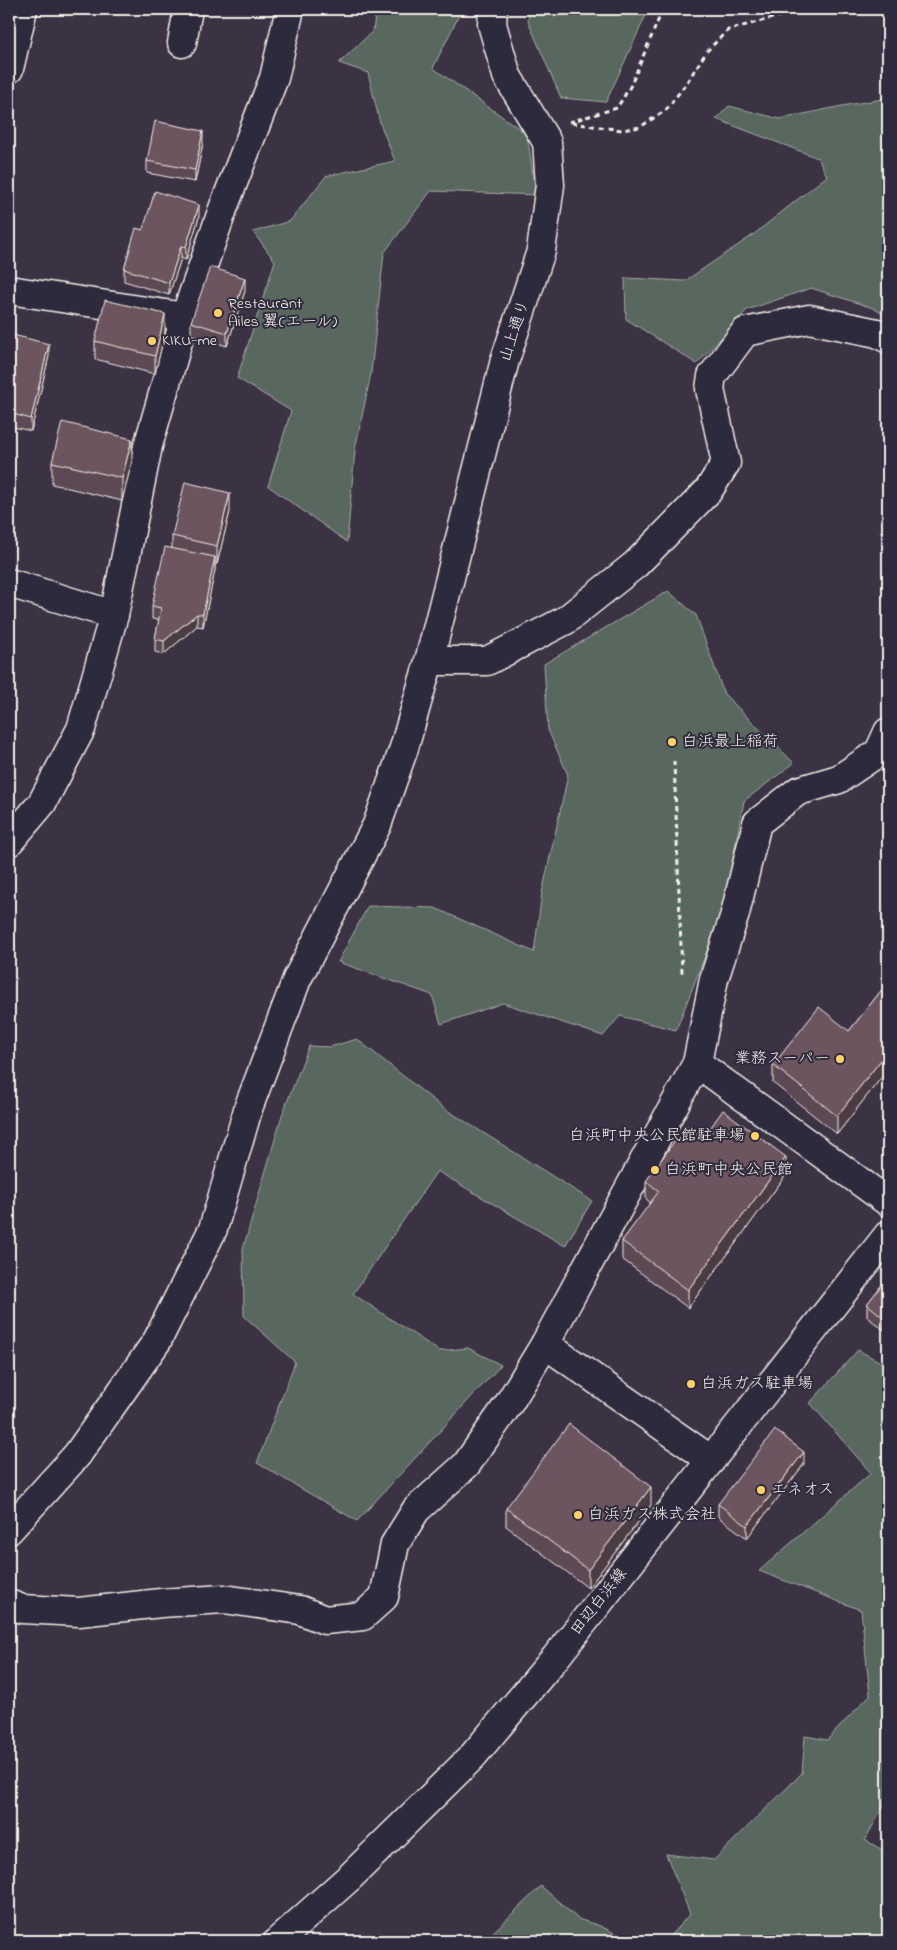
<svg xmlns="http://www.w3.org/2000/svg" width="897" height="1950" font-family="'Indie Flower','Klee One',sans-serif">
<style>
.green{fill:#59685f;stroke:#a6aca4}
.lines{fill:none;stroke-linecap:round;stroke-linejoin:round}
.minor-casing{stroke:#f4f1e8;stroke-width:31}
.primary-casing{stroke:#f4f1e8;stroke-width:31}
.path{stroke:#f4f1e8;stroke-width:3;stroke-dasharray:5 4;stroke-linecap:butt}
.minor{stroke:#2f2a3d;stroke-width:28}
.primary{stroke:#2f2a3d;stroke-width:28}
.wall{fill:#5d4852;stroke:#f4f1e8}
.shaded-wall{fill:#4c3b42;stroke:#f4f1e8}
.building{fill:#6c545f;stroke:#f4f1e8}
.poi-dot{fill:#ffd166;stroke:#2f2a3d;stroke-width:2}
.labels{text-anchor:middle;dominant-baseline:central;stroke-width:4;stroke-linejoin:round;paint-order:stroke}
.poi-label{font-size:16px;fill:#f4f1e8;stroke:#2f2a3d;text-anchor:start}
.street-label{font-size:16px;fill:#f4f1e8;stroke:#2f2a3d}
</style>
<rect width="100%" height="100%" fill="#3b3244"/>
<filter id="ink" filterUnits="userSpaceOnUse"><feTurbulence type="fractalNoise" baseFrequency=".02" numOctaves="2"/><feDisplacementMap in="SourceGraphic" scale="10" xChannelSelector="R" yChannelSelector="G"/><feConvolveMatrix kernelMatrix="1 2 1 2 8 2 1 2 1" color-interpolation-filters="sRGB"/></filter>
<g filter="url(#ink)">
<g class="green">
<path d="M376,9H462L433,68L527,134L536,195L431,191L384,253L371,373L355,450L347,542L268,486L291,411L237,378L275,261L253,232L290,221L326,176L395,161L380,123L368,73L339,63L373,31Z"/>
<path d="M530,9H643L647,13L606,102L561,98L528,21Z"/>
<path d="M888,98V317L873,308L811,288L747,310L697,364L626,319L625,278L685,281L753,235L827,176L818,158L716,119L729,106L780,119L842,106Z"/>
<path d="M668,591L696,615L724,694L794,763L744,801L723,910L676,1030L620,1016L603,1036L503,1003L441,1024L432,995L338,962L368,906L435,908L534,952L542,893L568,775L548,730L544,664Z"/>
<path d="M357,1039L442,1107L592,1201L565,1246L437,1171L353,1294L439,1351L468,1348L501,1365L357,1521L257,1463L295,1362L244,1316L243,1249L282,1115L309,1046L330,1047Z"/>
<path d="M858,1350L888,1366V1798L865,1840L888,1853V1941H665L690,1914L666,1854L714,1860L802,1773L805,1736L827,1740L870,1695L861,1610L759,1571L871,1473L810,1403Z"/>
<path d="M541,1886L578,1919L600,1926L631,1941H484Z"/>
</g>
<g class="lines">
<g class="minor-casing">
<g id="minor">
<path d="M182,43L188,9"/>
<path d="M9,69L23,9"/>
<path d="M9,290L185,317"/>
<path d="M9,583L114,615"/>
<path d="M429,661H487L566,620L636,564L708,491L726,463L710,389L712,376L745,332L809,319L877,333L888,339"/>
<path d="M9,842L42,803L81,729L114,615L148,446L185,317L224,206L274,78L290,9"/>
<path d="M697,1063L888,1202"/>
<path d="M545,1344L711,1460"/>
<path d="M9,1530L77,1455L157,1341L213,1229L249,1106L297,979L377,825L404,748L429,661L505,360L541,251L550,185L547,142L507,76L492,24L493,9"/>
<path d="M9,1604L22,1609L79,1612L161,1603L224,1599L300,1610L325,1620L363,1616L384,1597L395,1544L416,1510L466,1465L508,1405L545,1344L697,1063L714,979L735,914L757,823L798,791L839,779L879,752L888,732"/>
</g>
</g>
<g class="primary-casing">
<path id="primary" d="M278,1941L350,1877L472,1757L556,1657L888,1235"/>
</g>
<g class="path">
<path d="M569,122L617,108L631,85L660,16L656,9"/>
<path d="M572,123L622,130L640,127L666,110L685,85L707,51L728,30L802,10L818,9"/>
<path d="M674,761L682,973"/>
</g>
<use href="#minor" class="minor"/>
<use href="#primary" class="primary"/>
</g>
<g class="wall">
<path d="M203,143L195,182L147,173V161Z"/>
<path d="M199,217L186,260L181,258L169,295L124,281V269L143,230Z"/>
<path d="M245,291L227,346L191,335V322Z"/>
<path d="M165,332L155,374L95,359V341Z"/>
<path d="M9,334L49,356L31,431L9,426Z"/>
<path d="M132,461L122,501L52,484V462Z"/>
<path d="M230,511L217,564H215V570L203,627L197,626L164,654L155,652V639L159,620L152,619V606L172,548V536Z"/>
<path d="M888,982V1069L837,1134L773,1083V1065L849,1031Z"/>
<path d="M703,1138L786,1175L688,1308L622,1259V1241L651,1203L646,1199V1181Z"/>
<path d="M888,1277L884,1330L867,1317V1304Z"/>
<path d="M804,1464L747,1538L718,1517V1504Z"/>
<path d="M651,1505L588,1588L506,1526V1508Z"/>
</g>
<g class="shaded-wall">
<path d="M203,131V143L195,182V170Z"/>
<path d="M199,205V217L186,260V247Z"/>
<path d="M181,246V258L169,295V283Z"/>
<path d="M245,278V291L227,346V333Z"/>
<path d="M165,314V332L155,374V356Z"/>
<path d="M49,344V356L31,431V419Z"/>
<path d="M132,439V461L122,501V478Z"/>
<path d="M230,493V511L217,564V546Z"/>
<path d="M215,557V570L203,627V614Z"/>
<path d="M197,614V626L164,654V641Z"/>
<path d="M888,1051V1069L837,1134V1116Z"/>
<path d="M786,1157V1175L688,1308V1290Z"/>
<path d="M888,1312V1325L884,1330V1318Z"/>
<path d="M804,1452V1464L747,1538V1526Z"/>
<path d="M651,1487V1505L588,1588V1570Z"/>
</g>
<g class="building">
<path d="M155,121L203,131L195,170L147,161Z"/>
<path d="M155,191L199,205L186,247L181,246L169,283L124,269L136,228L143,230Z"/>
<path d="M210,267L245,278L227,333L191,322Z"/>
<path d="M105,300L165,314L155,356L95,341Z"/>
<path d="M9,334L49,344L31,419L9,413Z"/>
<path d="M62,422L132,439L122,478L52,462Z"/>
<path d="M185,482L230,493L217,546L172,536Z"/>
<path d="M165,547L215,557L203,614H197L164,641L155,639L161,608L152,606Z"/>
<path d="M888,982V1051L837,1116L773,1065L819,1007L849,1031Z"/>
<path d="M723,1110L786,1157L688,1290L622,1241L659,1191L646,1181L686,1125L703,1138Z"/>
<path d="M888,1277V1312L884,1318L867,1304Z"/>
<path d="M569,1424L651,1487L588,1570L506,1508Z"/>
<path d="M775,1430L804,1452L747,1526L718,1504Z"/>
</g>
</g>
<g class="poi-dot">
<circle cx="218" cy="313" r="5"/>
<circle cx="152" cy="341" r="5"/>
<circle cx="672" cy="742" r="5"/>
<circle cx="840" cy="1059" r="5"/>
<circle cx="755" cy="1136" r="5"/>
<circle cx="655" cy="1170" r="5"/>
<circle cx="691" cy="1384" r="5"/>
<circle cx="761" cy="1490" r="5"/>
<circle cx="578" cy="1515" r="5"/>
</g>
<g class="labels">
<g class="poi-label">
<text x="228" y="304">Restaurant<tspan x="228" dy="18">Ailes 翼(エール)</tspan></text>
<text x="162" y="341">KIKU-me</text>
<text x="682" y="742">白浜最上稲荷</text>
<text x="830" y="1059" text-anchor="end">業務スーパー</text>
<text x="745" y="1136" text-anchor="end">白浜町中央公民館駐車場</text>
<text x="665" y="1170">白浜町中央公民館</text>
<text x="701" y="1384">白浜ガス駐車場</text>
<text x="771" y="1490">エネオス</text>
<text x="588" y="1515">白浜ガス株式会社</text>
</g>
<g class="street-label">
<text transform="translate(515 331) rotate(-72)">山上通り</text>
<text transform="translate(599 1602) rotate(-52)">田辺白浜線</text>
</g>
</g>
<rect width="897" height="1950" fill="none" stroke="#2f2a3d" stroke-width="30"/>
<rect x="15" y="15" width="867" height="1920" fill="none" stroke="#f4f1e8" stroke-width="2" filter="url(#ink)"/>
</svg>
